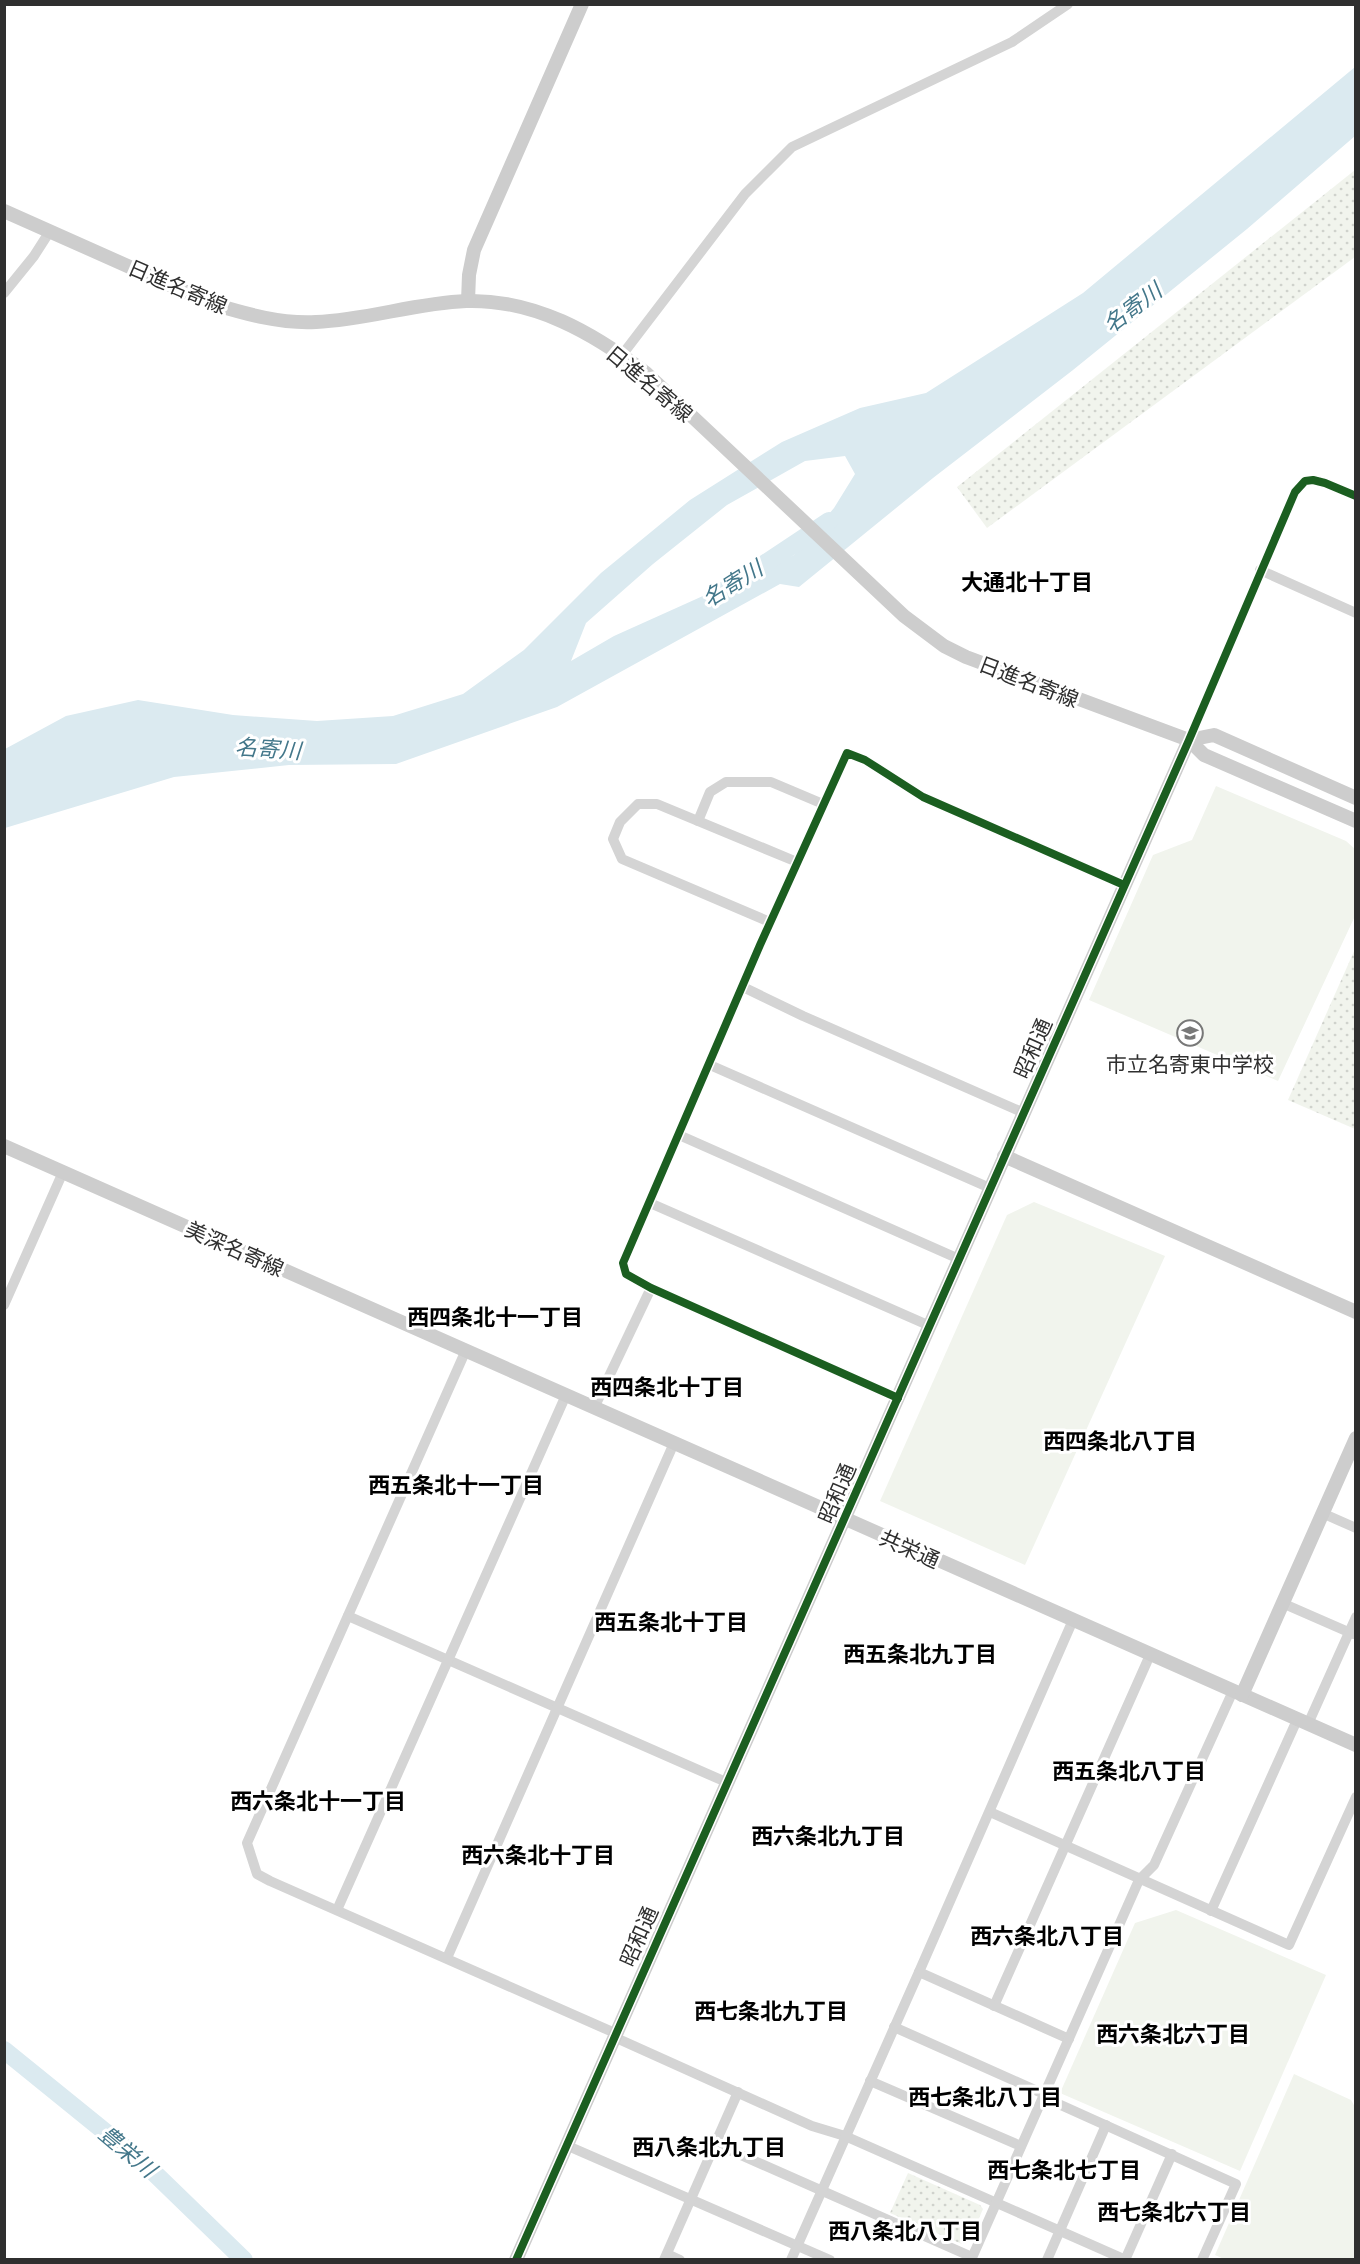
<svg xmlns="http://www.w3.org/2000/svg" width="1360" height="2264" font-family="Commissioner,'Noto Sans JP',sans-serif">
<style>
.park{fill:url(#park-dots)}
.pitch{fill:#f1f4ed}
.water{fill:#dbeaf0;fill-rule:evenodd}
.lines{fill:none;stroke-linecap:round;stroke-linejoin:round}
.river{stroke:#dbeaf0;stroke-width:18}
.street{stroke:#d4d4d4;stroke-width:10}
.secondary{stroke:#cdcdcd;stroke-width:14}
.cycleway-casing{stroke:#fff;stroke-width:11}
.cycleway{stroke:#1b5e20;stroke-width:8}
.labels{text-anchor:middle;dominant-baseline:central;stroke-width:6;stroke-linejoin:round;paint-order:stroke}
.street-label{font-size:21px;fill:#2f2f2f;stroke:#fff}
.poi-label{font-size:21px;fill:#2f2f2f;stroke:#fff}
.water-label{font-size:22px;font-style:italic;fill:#43778a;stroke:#fff}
.neighbourhood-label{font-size:22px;font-weight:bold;fill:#000;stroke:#fff}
</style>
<defs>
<pattern id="park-dots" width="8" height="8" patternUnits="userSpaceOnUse" patternTransform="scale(1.5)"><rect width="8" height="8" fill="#f1f4ed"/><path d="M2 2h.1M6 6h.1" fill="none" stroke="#cfd2cc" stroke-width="1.8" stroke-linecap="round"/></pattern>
</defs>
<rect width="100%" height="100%" fill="#fff"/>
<g class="park">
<path d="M1355,170V257L987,528L957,487Z"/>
<path d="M1355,949L1356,1129H1355L1288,1100Z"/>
<path d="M908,2173L980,2205L983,2209L969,2241L962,2244L890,2213Z"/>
</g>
<g class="pitch">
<path d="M1216,786L1346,841L1355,849V916L1278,1081L1089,1000L1153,855L1192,840Z"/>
<path d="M1034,1202L1165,1256L1025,1565L880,1501L1007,1215Z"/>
<path d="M1176,1910L1326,1975L1240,2171L1060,2093L1135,1923Z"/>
<path d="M1294,2074L1351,2100L1355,2107V2259H1224L1215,2255Z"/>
</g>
<path class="water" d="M1355,67V136L1247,229L1073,370L933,478L799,587L780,584L557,707L396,764L289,765L174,777L5,828V749L66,716L138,700L233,715L317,721L393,716L463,694L524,650L601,573L690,500L782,442L860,408L926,393L1083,293ZM845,456L855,474L834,508L794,555L614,636L571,661L586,623L653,564L727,505L805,461Z"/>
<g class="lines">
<g class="river">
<path d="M722,592L829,521"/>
<path d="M4,2050L146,2165L244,2260"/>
</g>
<g class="street">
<path d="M4,293L34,256L50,231"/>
<path d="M622,355L745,194L792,147L1012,42L1068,4"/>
<path d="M1260,570L1356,613"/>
<path d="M1189,740L1295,492L1305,481L1313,480L1325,483L1356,496"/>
<path d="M698,821L710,792L726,782H771L823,804"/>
<path d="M770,922L622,859L613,839L620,822L638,804H657L797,862"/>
<path d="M743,987L803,1016L1024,1113"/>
<path d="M710,1065L990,1188"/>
<path d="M679,1135L959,1259"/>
<path d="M650,1203L930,1326"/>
<path d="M4,1305L63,1172"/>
<path d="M466,1350L247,1843L257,1874L270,1881L615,2033"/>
<path d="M898,1398L651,1288L626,1274L623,1263L760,945L847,753L865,760L923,797L1124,885"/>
<path d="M594,1408L651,1288"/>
<path d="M1322,1513L1356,1528"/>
<path d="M1282,1603L1353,1634"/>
<path d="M348,1616L726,1782"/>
<path d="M1308,1724L1356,1617"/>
<path d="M990,1812L1289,1945L1356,1797"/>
<path d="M337,1910L566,1395"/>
<path d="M1211,1911L1297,1720"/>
<path d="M447,1958L674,1443"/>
<path d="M919,1972L1073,1620"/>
<path d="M994,2006L1150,1655"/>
<path d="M894,2027L1044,2094"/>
<path d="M614,2037L812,2126L845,2136L1126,2260"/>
<path d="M870,2081L1021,2146"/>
<path d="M1043,2097L1236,2184L1202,2260"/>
<path d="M716,2144L972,2257"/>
<path d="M568,2146L830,2260"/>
<path d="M667,2254L680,2260"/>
<path d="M664,2260L738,2092"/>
<path d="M791,2260L919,1972L1069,2039"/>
<path d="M971,2260L1139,1880L1154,1865L1233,1691"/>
<path d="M1047,2260L1106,2125"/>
<path d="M1125,2260L1172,2154"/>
</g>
<g class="secondary">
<path d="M4,211L213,304C246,314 281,324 316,322C367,320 415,303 466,301C535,299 593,333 646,373L904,616L944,646L966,657L1189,740L1204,755L1356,821"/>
<path d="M468,301L469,275L474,250L582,4"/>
<path d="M1189,740L1214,735L1356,798"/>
<path d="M4,1146L1356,1745"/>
<path d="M1004,1156L1356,1312"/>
<path d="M1242,1695L1356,1438"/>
<path d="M516,2260L1189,740"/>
</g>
<g class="cycleway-casing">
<g id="cycleway">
<path d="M898,1398L651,1288L626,1274L623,1263L760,945L847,753L865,760L923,797L1124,885"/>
<path d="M516,2260L1189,740L1295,492L1305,481L1313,480L1325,483L1356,496"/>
</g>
</g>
<use href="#cycleway" class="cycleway"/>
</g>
<defs>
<g id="school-ring" transform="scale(1.35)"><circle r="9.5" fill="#fff" stroke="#787878" stroke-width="1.5"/><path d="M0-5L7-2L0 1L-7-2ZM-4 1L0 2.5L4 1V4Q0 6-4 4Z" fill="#787878"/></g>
</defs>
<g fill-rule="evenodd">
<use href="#school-ring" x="1190" y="1033"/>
</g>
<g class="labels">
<g class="street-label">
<text transform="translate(178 286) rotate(23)">日進名寄線</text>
<text transform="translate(650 383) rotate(40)">日進名寄線</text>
<text transform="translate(1029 681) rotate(21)">日進名寄線</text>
<text transform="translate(1032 1048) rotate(-66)">昭和通</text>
<text transform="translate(235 1248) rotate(24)">美深名寄線</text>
<text transform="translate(836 1493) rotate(-67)">昭和通</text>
<text transform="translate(910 1548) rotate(24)">共栄通</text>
<text transform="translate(638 1936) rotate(-66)">昭和通</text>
</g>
<g class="poi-label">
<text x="1190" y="1063">市立名寄東中学校</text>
</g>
<g class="water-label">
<text transform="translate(1132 307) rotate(-37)">名寄川</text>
<text transform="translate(732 583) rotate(-32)">名寄川</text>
<text transform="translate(268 748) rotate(4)">名寄川</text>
<text transform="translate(128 2151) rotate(40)">豊栄川</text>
</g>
<g class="neighbourhood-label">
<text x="1027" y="581">大通北十丁目</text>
<text x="495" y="1316">西四条北十一丁目</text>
<text x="667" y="1386">西四条北十丁目</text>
<text x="1120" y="1440">西四条北八丁目</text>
<text x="456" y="1484">西五条北十一丁目</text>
<text x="671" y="1621">西五条北十丁目</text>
<text x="920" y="1653">西五条北九丁目</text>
<text x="1129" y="1770">西五条北八丁目</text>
<text x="318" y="1800">西六条北十一丁目</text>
<text x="828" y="1835">西六条北九丁目</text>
<text x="538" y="1854">西六条北十丁目</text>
<text x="1047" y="1935">西六条北八丁目</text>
<text x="771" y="2010">西七条北九丁目</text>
<text x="1173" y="2033">西六条北六丁目</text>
<text x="985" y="2096">西七条北八丁目</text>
<text x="709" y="2146">西八条北九丁目</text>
<text x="1064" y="2169">西七条北七丁目</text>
<text x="1174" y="2211">西七条北六丁目</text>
<text x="905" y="2230">西八条北八丁目</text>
</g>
</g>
<rect width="1360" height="2264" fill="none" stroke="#2f2f2f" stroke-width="12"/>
</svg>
